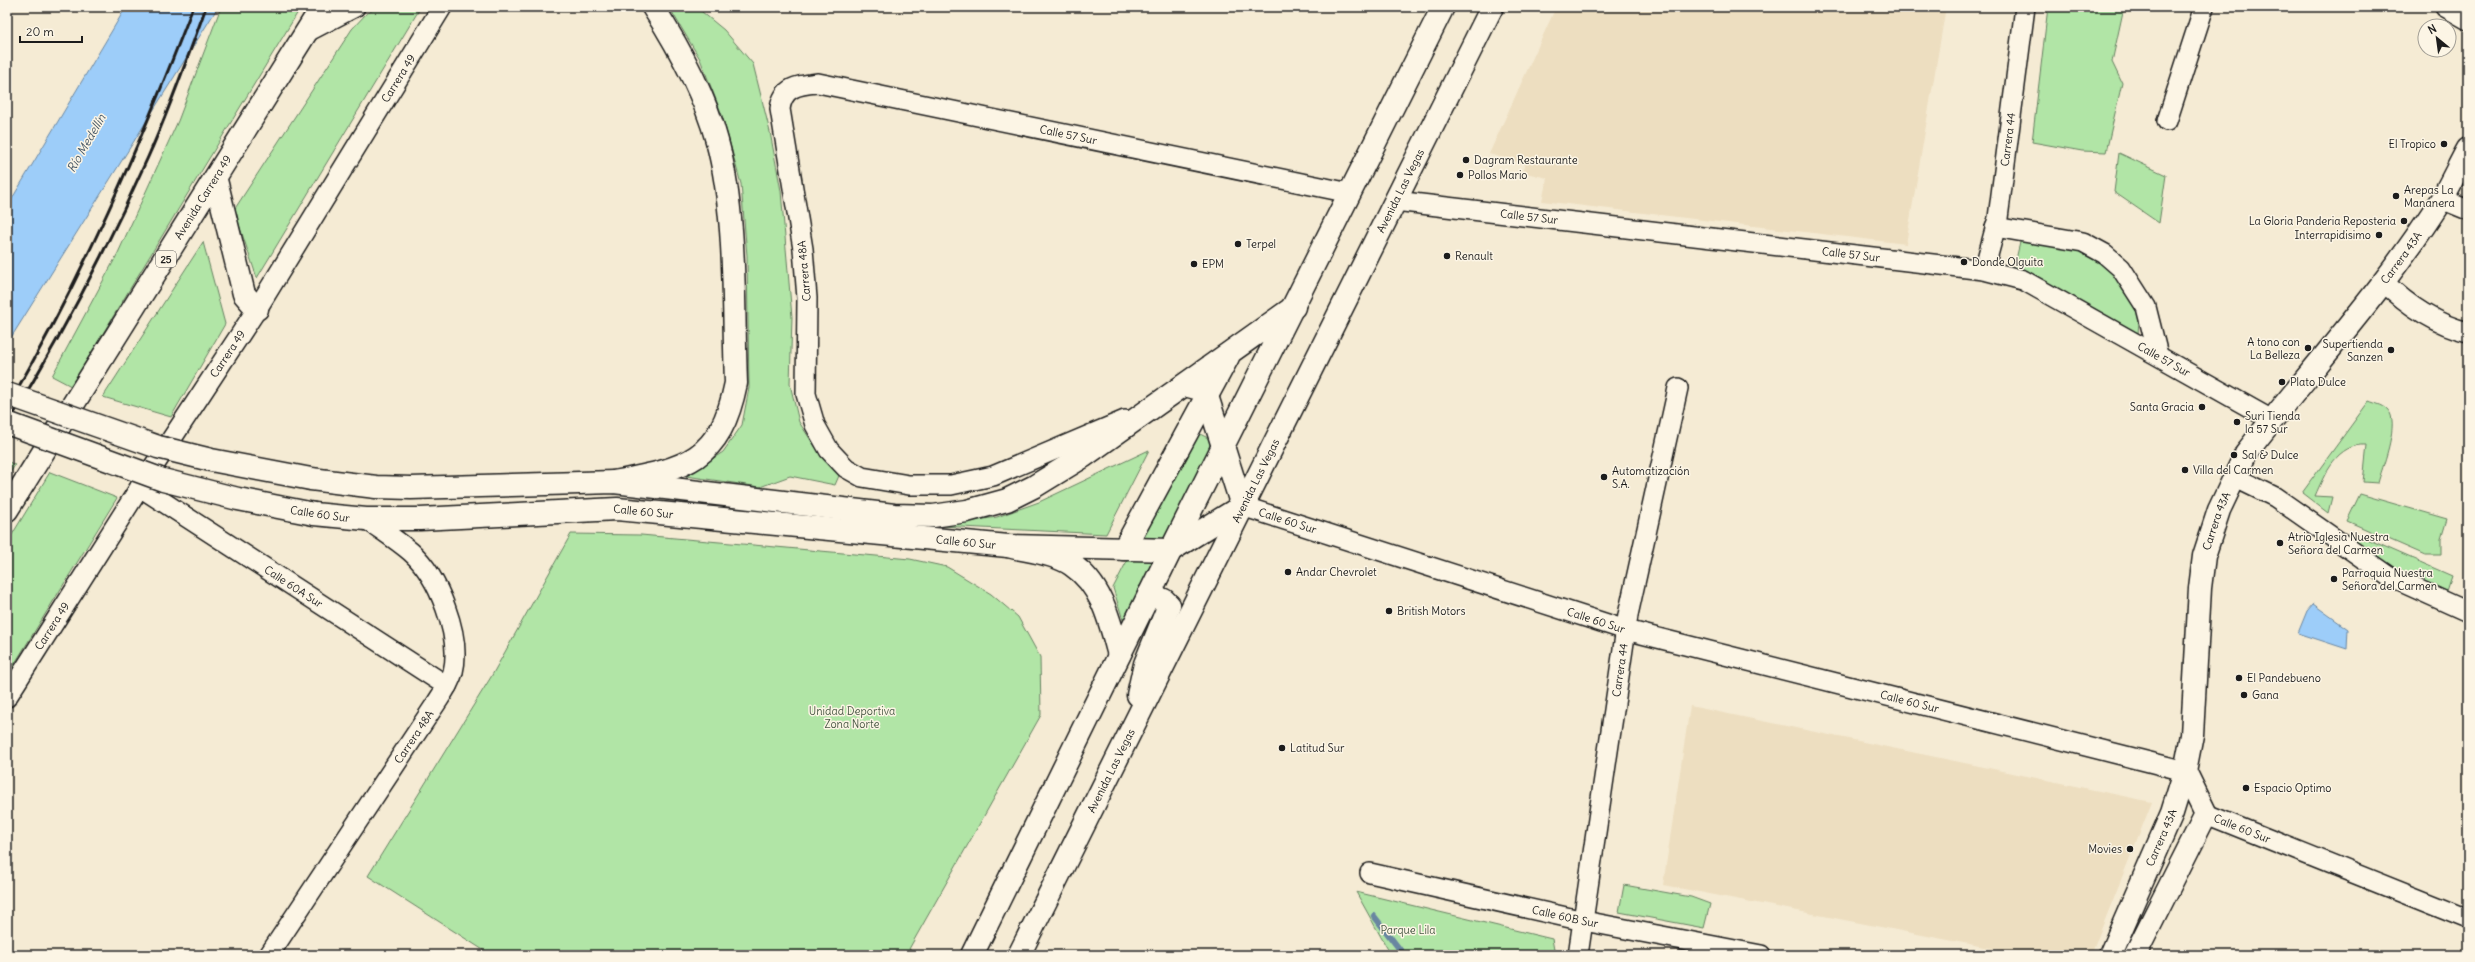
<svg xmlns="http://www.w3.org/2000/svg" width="2475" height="962" font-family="Delius,sans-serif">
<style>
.built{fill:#eddec0}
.green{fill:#b1e5a6;stroke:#668061}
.water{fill:#9dcdf9;stroke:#6986a1}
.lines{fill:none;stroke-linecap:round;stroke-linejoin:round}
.stream{stroke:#6986a1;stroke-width:6}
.street-casing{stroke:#1c1c1c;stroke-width:22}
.secondary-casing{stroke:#1c1c1c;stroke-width:25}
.primary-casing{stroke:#1c1c1c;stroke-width:25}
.highway-casing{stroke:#1c1c1c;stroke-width:25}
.street{stroke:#fcf5e5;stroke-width:19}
.secondary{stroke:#fcf5e5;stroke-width:22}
.primary{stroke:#fcf5e5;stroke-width:22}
.highway{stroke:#fcf5e5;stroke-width:22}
.rail{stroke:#1c1c1c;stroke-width:3}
.secondary-bridge-casing{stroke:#1c1c1c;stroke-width:25;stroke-linecap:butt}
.secondary-bridge{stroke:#fcf5e5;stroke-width:22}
.poi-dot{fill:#1c1c1c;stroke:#fcf5e5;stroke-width:1.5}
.labels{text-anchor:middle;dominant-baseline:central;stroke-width:3;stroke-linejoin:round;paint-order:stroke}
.shield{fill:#fcf5e5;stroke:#5f5d58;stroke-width:1}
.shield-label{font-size:10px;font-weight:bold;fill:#1c1c1c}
.street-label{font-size:11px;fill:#1c1c1c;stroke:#fcf5e5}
.poi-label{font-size:11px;fill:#1c1c1c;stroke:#fcf5e5;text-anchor:start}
.park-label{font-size:11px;fill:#495845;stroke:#fcf5e5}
.water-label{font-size:12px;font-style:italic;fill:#495a69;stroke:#fcf5e5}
</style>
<rect width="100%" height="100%" fill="#f5ebd4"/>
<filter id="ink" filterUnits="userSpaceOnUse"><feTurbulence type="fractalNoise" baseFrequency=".025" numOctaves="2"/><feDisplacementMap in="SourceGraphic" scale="8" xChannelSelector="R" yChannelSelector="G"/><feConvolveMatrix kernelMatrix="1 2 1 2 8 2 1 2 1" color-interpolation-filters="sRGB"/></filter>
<g filter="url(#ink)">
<g class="built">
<path d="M1556,7H1946L1906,244L1542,201L1547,178L1522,172L1525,164L1489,154Z"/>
<path d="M1690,706L2152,802L2091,955H2026L1663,885Z"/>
</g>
<g class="green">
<path d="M221,7H301L71,386L52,376L118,253L178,121Z"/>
<path d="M378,7H412L419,10L257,278L234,210L352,29L366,14Z"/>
<path d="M669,7H696L724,30L753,64L770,132L781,191L792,317L790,384L799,422L816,448L841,471L835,485L790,476L760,487L686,476L723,452L742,425L749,388L747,256L741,184L722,115L700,59Z"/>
<path d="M2048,7H2124L2112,62L2122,83L2106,152L2082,151L2032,142Z"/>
<path d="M2119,153L2166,175L2159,223L2114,192Z"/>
<path d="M2022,234L2090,249L2111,269L2140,308L2138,334L2014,268Z"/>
<path d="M203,242L225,324L171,417L103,397Z"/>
<path d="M2369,401C2376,404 2386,405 2390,413C2398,428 2382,468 2378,483L2363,482L2367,445C2337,443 2325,473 2315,496L2332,497L2328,513L2302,493Z"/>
<path d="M1194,431L1218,443L1124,623L1113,588Z"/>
<path d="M1149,450L1106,534L940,526L997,517L1039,502Z"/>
<path d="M7,461L15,465L7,478Z"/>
<path d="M50,472L117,498L7,676V543Z"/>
<path d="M2360,494L2447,519L2441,539V555H2425L2347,521Z"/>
<path d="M2349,531L2452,576L2447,591C2412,579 2375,564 2346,540Z"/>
<path d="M571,534L641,535L910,559L947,567L991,594L1018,617L1040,657L1041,715L909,949L918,955H491L368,876L491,677Z"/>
<path d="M1624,885L1691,897L1710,904L1704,928L1619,912Z"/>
<path d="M1356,892L1552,939L1555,955H1391Z"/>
</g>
<g class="water">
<path d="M126,7H218L7,344V207Z"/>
<path d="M2313,604L2348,629L2347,649L2298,633L2307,611Z"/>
</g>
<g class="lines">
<path class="stream" d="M1374,916L1404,955"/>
<g class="street-casing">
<g id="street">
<path d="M2445,7L2468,20"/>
<path d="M307,32L355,7"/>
<path d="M2167,121L2204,7"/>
<path d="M2441,199L2468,210"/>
<path id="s1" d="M1395,201L1984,270L2023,280L2272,420"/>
<path d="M1995,227L2083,242L2105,254L2121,268L2146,307L2158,355"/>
<path id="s2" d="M1984,270L1998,218L2025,7"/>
<path d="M2383,281C2407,305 2435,324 2468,332"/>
<path id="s3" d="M1125,420L993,476L951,485H909L862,477L846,468L829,450L815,425L806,394L807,298L803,249L780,109C783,86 799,85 818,83L1350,193"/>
<path d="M2234,477L2275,497L2388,576L2468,612"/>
<path id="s4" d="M140,487L447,686"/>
<path id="s5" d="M1242,506L1626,630L2185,771"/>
<path id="s6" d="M7,697L140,487L257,309L442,7"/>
<path id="s7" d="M2206,814L2468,919"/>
<path id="s8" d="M1370,873L1584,921L1761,955"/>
<path id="s9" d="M269,955L437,702C443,693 450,683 453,672C462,636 438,576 411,552C397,540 381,530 366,519"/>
<path id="s10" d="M1578,955L1628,615L1678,388"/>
</g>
</g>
<g class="secondary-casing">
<g id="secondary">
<path d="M311,479L376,487L411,488L614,482L894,515L933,516L967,511L1007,500L1035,486L1084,456L1294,307"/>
<path id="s11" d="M314,514L366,519H420L617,509L1008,546L1171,550L1242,506"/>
<path d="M1124,549L1228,357"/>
<path id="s12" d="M2110,955L2172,813L2185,771L2192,735L2200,588L2204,556L2219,510L2246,453C2311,369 2384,290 2441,200C2451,183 2459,165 2468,149"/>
<path d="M2135,955L2206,814L2185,771"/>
</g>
</g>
<g class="primary-casing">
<g id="primary">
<path d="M1185,385L1200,389L1207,396L1242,506"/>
<path d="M1008,546C1027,551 1055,553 1072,565C1102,585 1110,622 1119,655"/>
<path d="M1138,695L1145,664L1169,605L1164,600L1149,594"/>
<path d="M972,955L1171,550L1443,7"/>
<path id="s13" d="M1019,955L1492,7"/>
</g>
</g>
<g class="highway-casing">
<g id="highway">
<path d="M216,180L244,294L257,309"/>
<path d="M614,482C686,468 720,462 736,383C733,307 737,215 717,141C704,93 680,49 653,7"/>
<path id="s14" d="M7,510L322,7"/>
</g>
</g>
<use href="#street" class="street"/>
<use href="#secondary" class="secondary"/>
<use href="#primary" class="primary"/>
<use href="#highway" class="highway"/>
<g class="rail">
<path d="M7,407C82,279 140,145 193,7"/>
<path d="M7,425C60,339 107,249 148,157C170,108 188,57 206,7"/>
</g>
<g class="secondary-bridge-casing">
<g id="secondary-bridge">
<path d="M7,394L158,447L211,460L311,479"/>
<path d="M7,423L163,480L238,499L314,514"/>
</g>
</g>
<use href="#secondary-bridge" class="secondary-bridge"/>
</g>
</g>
<g class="poi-dot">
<circle cx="2444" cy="144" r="4"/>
<circle cx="1466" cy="160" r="4"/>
<circle cx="1460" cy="175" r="4"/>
<circle cx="2396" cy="196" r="4"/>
<circle cx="2404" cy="221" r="4"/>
<circle cx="2379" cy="235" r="4"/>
<circle cx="1238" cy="244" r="4"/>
<circle cx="1447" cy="256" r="4"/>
<circle cx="1964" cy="262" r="4"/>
<circle cx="1194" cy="264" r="4"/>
<circle cx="2308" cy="348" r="4"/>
<circle cx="2391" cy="350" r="4"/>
<circle cx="2282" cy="382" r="4"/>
<circle cx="2202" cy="407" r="4"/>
<circle cx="2237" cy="422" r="4"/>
<circle cx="2234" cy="455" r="4"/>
<circle cx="2185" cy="470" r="4"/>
<circle cx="1604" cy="477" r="4"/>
<circle cx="2280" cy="543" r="4"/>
<circle cx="1288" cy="572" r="4"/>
<circle cx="2334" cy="579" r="4"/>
<circle cx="1389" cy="611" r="4"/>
<circle cx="2239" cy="678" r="4"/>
<circle cx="2244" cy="695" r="4"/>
<circle cx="1282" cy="748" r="4"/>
<circle cx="2246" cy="788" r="4"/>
<circle cx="2130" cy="849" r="4"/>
</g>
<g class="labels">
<rect class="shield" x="156" y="251" width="20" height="16" rx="3"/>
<g class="shield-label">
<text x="166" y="259">25</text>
</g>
<g class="street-label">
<text stroke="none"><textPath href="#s6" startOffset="732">Carrera 49</textPath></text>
<text stroke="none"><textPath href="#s3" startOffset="974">Calle 57 Sur</textPath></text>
<text stroke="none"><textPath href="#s2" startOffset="133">Carrera 44</textPath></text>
<text stroke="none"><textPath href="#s13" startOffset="854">Avenida Las Vegas</textPath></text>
<text stroke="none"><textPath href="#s14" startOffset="369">Avenida Carrera 49</textPath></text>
<text stroke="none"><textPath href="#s1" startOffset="135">Calle 57 Sur</textPath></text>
<text stroke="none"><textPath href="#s1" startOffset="459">Calle 57 Sur</textPath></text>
<text stroke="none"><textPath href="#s12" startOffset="776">Carrera 43A</textPath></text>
<text transform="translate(804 271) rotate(-95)">Carrera 48A</text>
<text stroke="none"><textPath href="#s6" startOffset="408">Carrera 49</textPath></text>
<text stroke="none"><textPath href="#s1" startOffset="795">Calle 57 Sur</textPath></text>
<text stroke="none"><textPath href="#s13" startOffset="530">Avenida Las Vegas</textPath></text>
<text stroke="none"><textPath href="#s11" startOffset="330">Calle 60 Sur</textPath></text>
<text transform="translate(320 514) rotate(8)">Calle 60 Sur</text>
<text stroke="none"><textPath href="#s5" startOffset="48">Calle 60 Sur</textPath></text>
<text stroke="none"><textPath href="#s12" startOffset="452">Carrera 43A</textPath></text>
<text stroke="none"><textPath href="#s11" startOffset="654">Calle 60 Sur</textPath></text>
<text stroke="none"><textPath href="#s4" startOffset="183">Calle 60A Sur</textPath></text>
<text stroke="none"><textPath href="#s5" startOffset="372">Calle 60 Sur</textPath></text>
<text stroke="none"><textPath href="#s6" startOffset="84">Carrera 49</textPath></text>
<text stroke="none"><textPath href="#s10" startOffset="288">Carrera 44</textPath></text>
<text stroke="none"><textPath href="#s5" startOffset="696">Calle 60 Sur</textPath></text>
<text stroke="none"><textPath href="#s9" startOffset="262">Carrera 48A</textPath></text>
<text stroke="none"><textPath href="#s13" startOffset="206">Avenida Las Vegas</textPath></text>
<text stroke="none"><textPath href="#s7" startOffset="39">Calle 60 Sur</textPath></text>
<text stroke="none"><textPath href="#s12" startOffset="128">Carrera 43A</textPath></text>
<text stroke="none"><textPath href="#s8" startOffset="200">Calle 60B Sur</textPath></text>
</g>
<g class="poi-label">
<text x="2436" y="144" text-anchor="end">El Tropico</text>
<text x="1474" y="160">Dagram Restaurante</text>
<text x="1468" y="175">Pollos Mario</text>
<text x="2404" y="190">Arepas La<tspan x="2404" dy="13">Mananera</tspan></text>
<text x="2396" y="221" text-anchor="end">La Gloria Panderia Reposteria</text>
<text x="2371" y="235" text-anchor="end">Interrapidisimo</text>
<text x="1246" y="244">Terpel</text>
<text x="1455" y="256">Renault</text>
<text x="1972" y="262">Donde Olguita</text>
<text x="1202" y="264">EPM</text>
<text x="2300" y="342" text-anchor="end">A tono con<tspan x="2300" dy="13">La Belleza</tspan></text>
<text x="2383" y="344" text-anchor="end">Supertienda<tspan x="2383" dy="13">Sanzen</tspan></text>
<text x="2290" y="382">Plato Dulce</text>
<text x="2194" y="407" text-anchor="end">Santa Gracia</text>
<text x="2245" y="416">Suri Tienda<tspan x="2245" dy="13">la 57 Sur</tspan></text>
<text x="2242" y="455">Sal &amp; Dulce</text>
<text x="2193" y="470">Villa del Carmen</text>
<text x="1612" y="471">Automatización<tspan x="1612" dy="13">S.A.</tspan></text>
<text x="2288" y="537">Atrio Iglesia Nuestra<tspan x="2288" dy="13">Señora del Carmen</tspan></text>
<text x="1296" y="572">Andar Chevrolet</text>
<text x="2342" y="573">Parroquia Nuestra<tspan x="2342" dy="13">Señora del Carmen</tspan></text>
<text x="1397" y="611">British Motors</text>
<text x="2247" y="678">El Pandebueno</text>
<text x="2252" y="695">Gana</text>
<text x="1290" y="748">Latitud Sur</text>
<text x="2254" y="788">Espacio Optimo</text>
<text x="2122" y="849" text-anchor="end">Movies</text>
</g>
<g class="park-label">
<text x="852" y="711">Unidad Deportiva<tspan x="852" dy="13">Zona Norte</tspan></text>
<text x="1408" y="930">Parque Lila</text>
</g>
<g class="water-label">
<text transform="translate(86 143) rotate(-60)">Río Medellín</text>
</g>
</g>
<rect width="2475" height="962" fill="none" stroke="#fcf5e5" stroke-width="24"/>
<rect x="12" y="12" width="2451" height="938" fill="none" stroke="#1c1c1c" stroke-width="1.5" filter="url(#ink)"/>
<g transform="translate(2437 38) rotate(331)"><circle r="19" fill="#fcf5e5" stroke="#a29e95"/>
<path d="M0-3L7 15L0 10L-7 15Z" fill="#1c1c1c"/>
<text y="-6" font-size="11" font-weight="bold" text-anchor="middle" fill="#1c1c1c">N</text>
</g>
<path d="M20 36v6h62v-6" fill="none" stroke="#1c1c1c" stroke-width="2"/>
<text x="26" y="36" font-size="12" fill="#1c1c1c" stroke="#fcf5e5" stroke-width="3" paint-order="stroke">20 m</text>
</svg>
